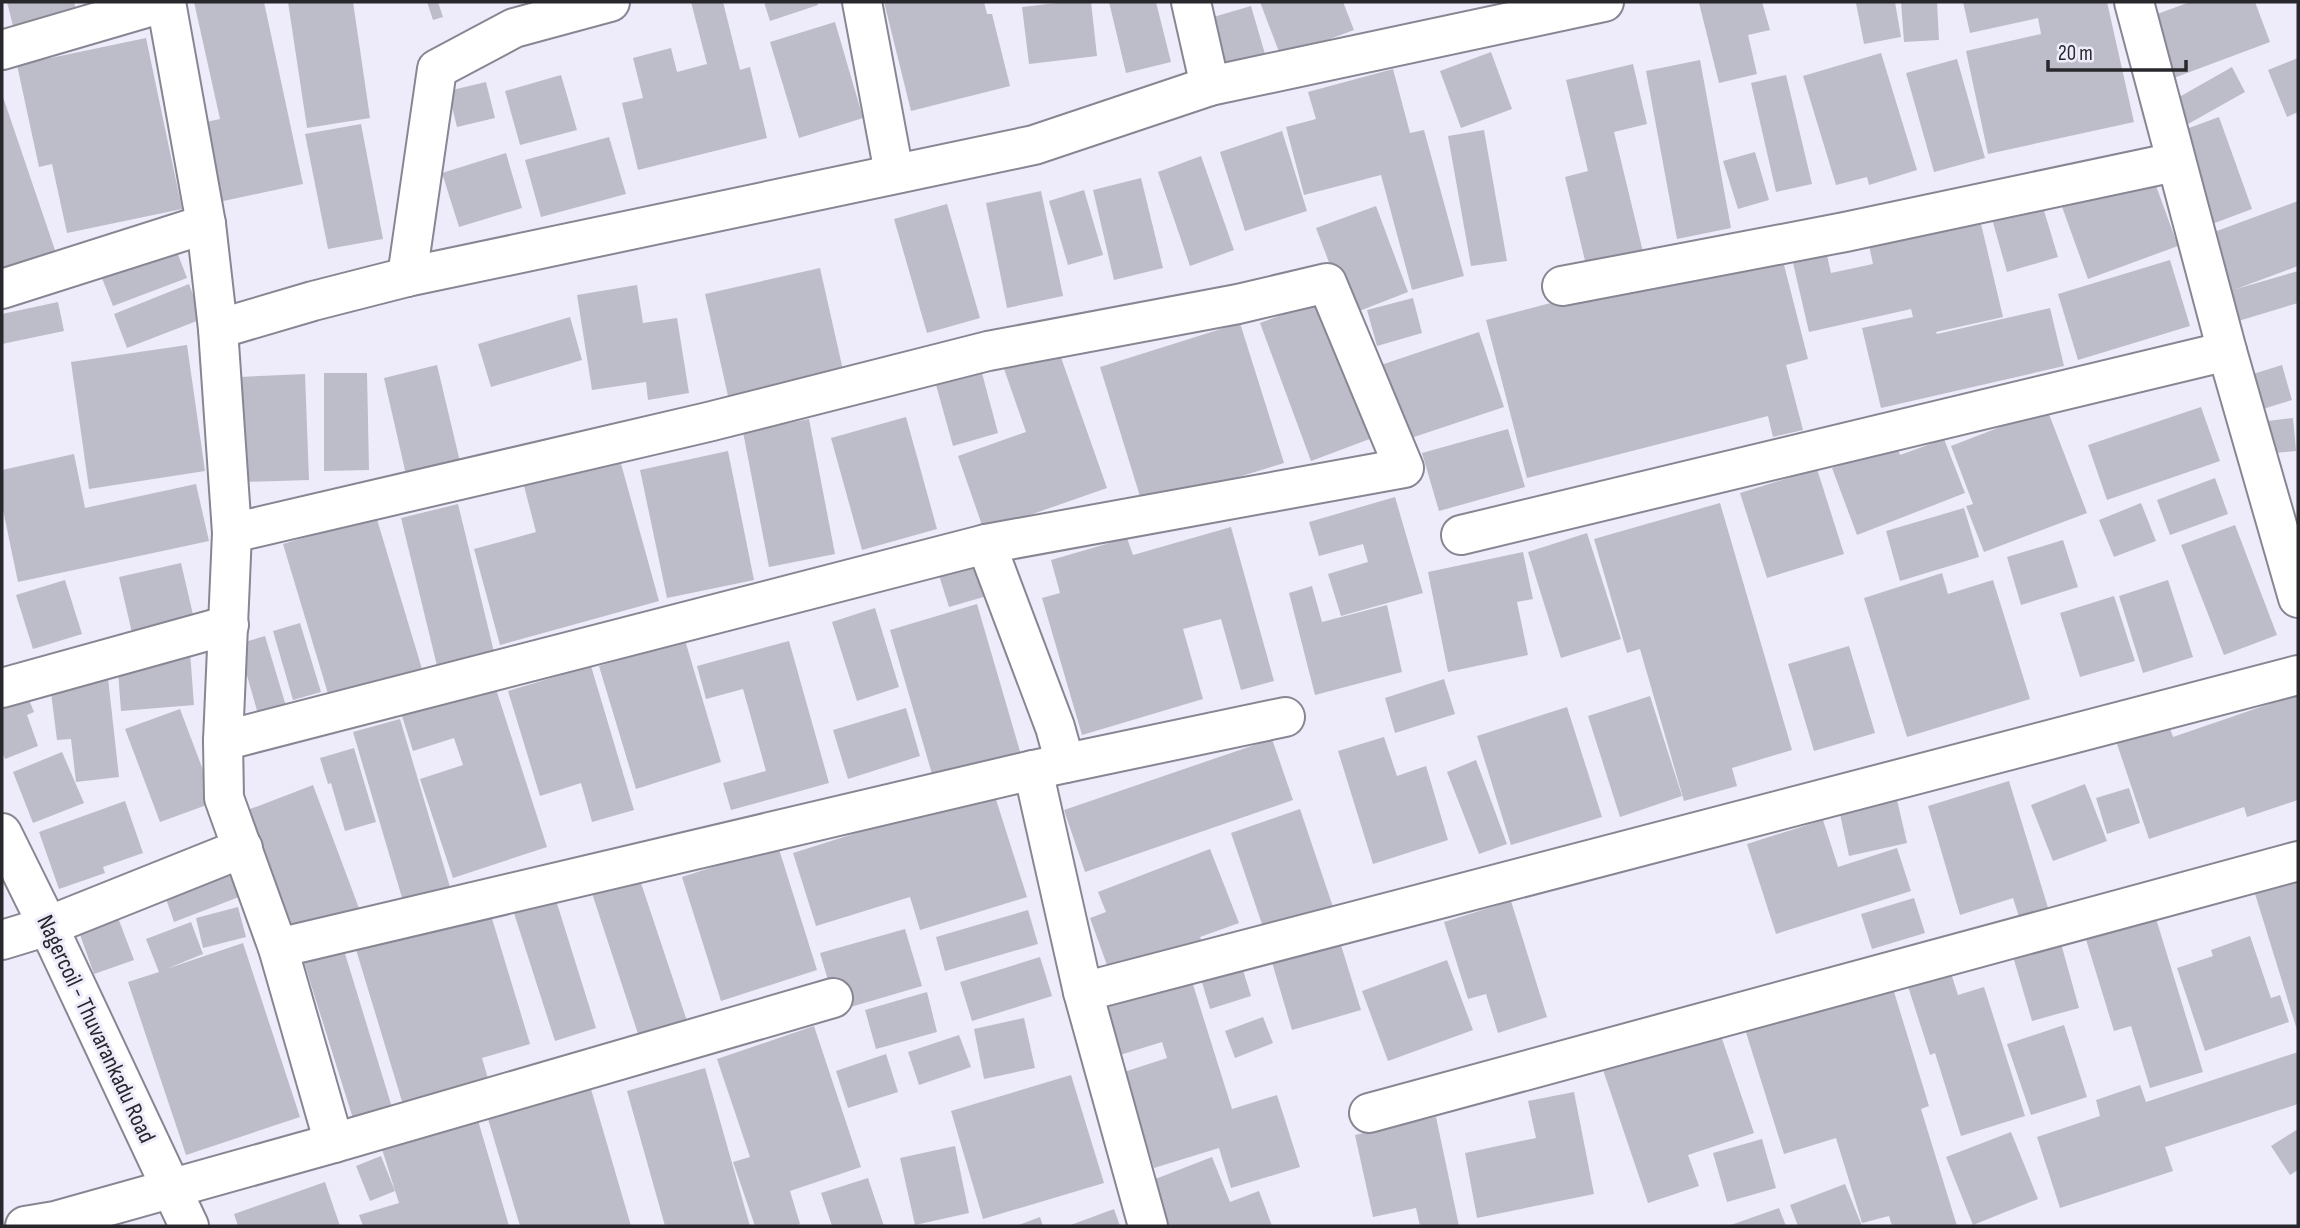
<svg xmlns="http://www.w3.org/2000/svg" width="2300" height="1228" font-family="'Sofia Sans Condensed',sans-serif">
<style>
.building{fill:#bdbcc9}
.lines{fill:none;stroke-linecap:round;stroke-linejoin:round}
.street-casing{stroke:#878692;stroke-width:42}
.secondary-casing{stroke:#878692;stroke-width:42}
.primary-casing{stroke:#878692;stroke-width:42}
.street{stroke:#fff;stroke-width:38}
.secondary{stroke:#fff;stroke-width:38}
.primary{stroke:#fff;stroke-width:38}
.labels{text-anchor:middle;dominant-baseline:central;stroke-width:6;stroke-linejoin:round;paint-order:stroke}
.street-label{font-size:24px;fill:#28272c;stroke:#eeecfa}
</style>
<rect width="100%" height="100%" fill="#eeecfa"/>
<g class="building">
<path d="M7,2H74L76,10L13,26Z"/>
<path d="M194,2H264L303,184L214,203L197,124L220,119Z"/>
<path d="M288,2H353L370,118L307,128Z"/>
<path d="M427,2H438L443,17L433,20Z"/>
<path d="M691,2H723L740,70L750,67L767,138L638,170L622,103L643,98L633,58L671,48L677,72L707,64Z"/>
<path d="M764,2H817L818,5L770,21Z"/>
<path d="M884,2H984L987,14H992L1010,86L911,111Z"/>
<path d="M1065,2H1091L1097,56L1029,64L1022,7Z"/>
<path d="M1109,2H1156L1171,62L1126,73Z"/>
<path d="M1260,2H1343L1354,30L1281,57Z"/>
<path d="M1704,2H1762L1770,30L1748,35L1757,74L1719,83L1699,3Z"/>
<path d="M1862,2H1895L1901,37L1864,44L1856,3Z"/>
<path d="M1901,2H1937L1939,40L1904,42Z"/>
<path d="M1963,2H2107L2134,122L1988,154L1966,51L2041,34L2038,18L1970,33Z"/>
<path d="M2190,2H2255L2270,42L2171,79L2149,17Z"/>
<path d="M1251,6L1265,54L1224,65L1210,18Z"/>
<path d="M835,22L863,118L799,138L770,42Z"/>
<path d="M146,38L182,209L67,233L52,164L39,167L17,65Z"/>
<path d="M1491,52L1512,109L1461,128L1440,71Z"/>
<path d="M1881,53L1917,170L1869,185L1867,177L1836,185L1803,76Z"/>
<path d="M2298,58V112L2287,117L2268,70Z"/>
<path d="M1957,59L1985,158L1934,172L1906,73Z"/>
<path d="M1700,60L1731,228L1677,239L1646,71Z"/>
<path d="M1633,64L1647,124L1614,132L1643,252L1586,265L1565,177L1588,171L1566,80Z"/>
<path d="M2232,67L2245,92L2188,124L2174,100Z"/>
<path d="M1393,69L1410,133L1424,130L1464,276L1412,290L1381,175L1304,195L1286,127L1316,119L1308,92Z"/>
<path d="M561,75L577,130L520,145L505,91Z"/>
<path d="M1786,75L1812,184L1776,192L1751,83Z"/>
<path d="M486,82L495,118L457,127L448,91Z"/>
<path d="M2,94L57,256L2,275Z"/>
<path d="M2219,117L2252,209L2212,224L2178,132Z"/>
<path d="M361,124L383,239L328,249L305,134Z"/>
<path d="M1484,130L1507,261L1471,266L1448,136Z"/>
<path d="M1282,131L1307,211L1245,231L1220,152Z"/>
<path d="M609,137L626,194L541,217L525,160Z"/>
<path d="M1755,152L1769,200L1738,209L1723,161Z"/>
<path d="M506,153L522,208L459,227L442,173Z"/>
<path d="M1201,156L1234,250L1190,266L1158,172Z"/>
<path d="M2151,172L2178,246L2088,279L2061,204Z"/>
<path d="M1141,178L1163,268L1114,280L1093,190Z"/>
<path d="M1084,190L1103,255L1068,265L1049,201Z"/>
<path d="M1041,191L1063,296L1007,308L986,203Z"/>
<path d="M2298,201V266L2236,289L2298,271V303L2235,322L2206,235Z"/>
<path d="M947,204L980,318L927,333L894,219Z"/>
<path d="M2042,204L2058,257L2007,272L1992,219Z"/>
<path d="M1376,206L1408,292L1349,315L1316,228Z"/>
<path d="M1978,211L2003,317L1936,332L1937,334L2050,308L2064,366L1881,408L1862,328L1913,317L1911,309L1809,332L1790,250L1824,242L1831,273L1873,264L1867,236Z"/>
<path d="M174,244L187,278L113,306L100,273Z"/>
<path d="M1782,257L1808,359L1786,365L1803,430L1773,437L1768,416L1527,478L1486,320L1715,260Z"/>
<path d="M2170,260L2190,326L2078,360L2058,294Z"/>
<path d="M820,268L843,370L728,396L705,294Z"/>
<path d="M189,284L202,319L127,348L114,314Z"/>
<path d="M637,285L643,323L677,318L689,393L648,400L646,382L592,390L577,295Z"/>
<path d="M1413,298L1422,333L1377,346L1367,310Z"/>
<path d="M1324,299L1375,437L1311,461L1260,323Z"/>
<path d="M58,302L64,331L2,344V314Z"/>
<path d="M570,317L582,360L491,387L478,344Z"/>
<path d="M1240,323L1284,463L1143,506L1100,367Z"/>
<path d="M1479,332L1504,407L1402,441L1378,366Z"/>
<path d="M187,345L205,471L89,489L71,362Z"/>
<path d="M1057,346L1107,488L984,531L958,456L1026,432L1003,366Z"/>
<path d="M979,362L998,433L953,446L933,374Z"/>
<path d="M437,365L461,466L407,479L384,378Z"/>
<path d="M2282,365L2292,400L2263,409L2253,374Z"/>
<path d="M324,373H367L369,470L324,471Z"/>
<path d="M305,374L309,480L243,482L238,377Z"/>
<path d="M2201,407L2220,461L2107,500L2088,445Z"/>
<path d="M2047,409L2087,513L1984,552L1966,506L1973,504L1951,446Z"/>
<path d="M906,417L937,529L862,550L831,438Z"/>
<path d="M2293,418L2296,451L2263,454L2259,422Z"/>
<path d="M809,419L835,554L769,567L743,432Z"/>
<path d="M1508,429L1525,487L1439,511L1422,453Z"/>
<path d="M1944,439L1965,493L1857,535L1832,468L1896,444L1900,455Z"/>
<path d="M728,451L754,580L667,598L640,470Z"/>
<path d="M74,454L85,508L196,484L209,541L18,582L2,505V470Z"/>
<path d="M620,460L659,601L500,645L474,549L536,532L524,486Z"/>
<path d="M1817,469L1844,554L1767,578L1740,493Z"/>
<path d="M2215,478L2228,514L2170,535L2157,500Z"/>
<path d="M1395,497L1423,593L1341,616L1328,574L1368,562L1363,544L1319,556L1309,522Z"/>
<path d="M1720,503L1792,750L1732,768L1737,786L1684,801L1640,649L1627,653L1594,539Z"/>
<path d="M2141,503L2156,541L2114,557L2099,520Z"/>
<path d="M458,504L496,660L439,674L401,518Z"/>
<path d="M1964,508L1979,557L1900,581L1886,531Z"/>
<path d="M376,516L422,669L329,697L283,544Z"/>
<path d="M2235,525L2277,635L2224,655L2181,545Z"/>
<path d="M1231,527L1274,681L1241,690L1221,619L1183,629L1203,699L1082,735L1042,598L1060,593L1051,560L1127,538L1133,555Z"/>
<path d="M1587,533L1621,639L1561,658L1528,552Z"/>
<path d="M2063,540L2078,587L2021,605L2007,557Z"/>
<path d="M1523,552L1533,599L1517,602L1528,655L1448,672L1428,572Z"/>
<path d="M974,556L987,596L949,607L937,569Z"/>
<path d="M181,563L194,619L132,633L119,577Z"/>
<path d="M1942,573L1948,594L1993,580L2030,699L1907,737L1864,598Z"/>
<path d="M65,580L82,634L33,649L16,595Z"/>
<path d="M2168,580L2193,657L2143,673L2119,596Z"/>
<path d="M1312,586L1322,622L1387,605L1402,672L1315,695L1289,593Z"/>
<path d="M2114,596L2135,661L2080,677L2060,613Z"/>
<path d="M977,604L1024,765L937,791L890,630Z"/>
<path d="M875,608L899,687L857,701L832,622Z"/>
<path d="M300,623L321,692L293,700L273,631Z"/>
<path d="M265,636L286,706L258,714L238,644Z"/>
<path d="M685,640L721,762L636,789L599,666Z"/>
<path d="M789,641L829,783L731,810L723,783L766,771L743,689L706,699L697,666Z"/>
<path d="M1849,646L1875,733L1814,751L1788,664Z"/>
<path d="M190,652L194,705L121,711L117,658Z"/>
<path d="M591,666L634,810L592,822L581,783L540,796L508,691Z"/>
<path d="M108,678L119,777L76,782L71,739L57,740L50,685Z"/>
<path d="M1444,679L1455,714L1395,733L1385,698Z"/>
<path d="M495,686L547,847L453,878L420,779L463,765L454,738L413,751L402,716Z"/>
<path d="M25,690L34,712L27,715L38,746L5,759L2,751V699Z"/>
<path d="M2298,694V800L2247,817L2244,807L2149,839L2115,738L2167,720L2173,737Z"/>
<path d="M1650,696L1682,796L1620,817L1588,716Z"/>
<path d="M1567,707L1602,817L1511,845L1477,736Z"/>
<path d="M906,708L920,756L848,779L833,730Z"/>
<path d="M180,709L215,802L160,822L125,729Z"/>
<path d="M400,719L450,887L403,901L353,732Z"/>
<path d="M1384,737L1397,776L1426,766L1448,840L1373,864L1338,751Z"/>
<path d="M1272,739L1293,800L1085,872L1064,810Z"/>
<path d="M354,748L376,822L345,831L331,783L328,784L320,758Z"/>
<path d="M62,752L84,803L33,823L13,772Z"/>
<path d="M1476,760L1507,844L1479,854L1447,772Z"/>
<path d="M2009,781L2049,911L2020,920L2013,898L1960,915L1928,806Z"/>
<path d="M2085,784L2107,841L2053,861L2031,805Z"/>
<path d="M313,785L360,911L286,938L240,813Z"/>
<path d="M1894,787L1907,843L1849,856L1837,800Z"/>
<path d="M2129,788L2140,823L2107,834L2096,798Z"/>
<path d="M993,790L1027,897L920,930L910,897L816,926L793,853Z"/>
<path d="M125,801L143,853L103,867L105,873L59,889L39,832Z"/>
<path d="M1300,809L1333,907L1264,930L1231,833Z"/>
<path d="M1823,820L1838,867L1897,848L1911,891L1776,934L1747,844Z"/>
<path d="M778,846L817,970L721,1001L682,877Z"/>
<path d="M1210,849L1239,923L1200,937L1203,944L1112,979L1090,918L1106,912L1098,892Z"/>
<path d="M226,863L239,897L174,922L162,887Z"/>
<path d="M637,871L690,1030L642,1046L590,887Z"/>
<path d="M2298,874V1033L2252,884Z"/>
<path d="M555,897L596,1028L555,1041L513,910Z"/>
<path d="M1914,898L1925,933L1872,949L1861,914Z"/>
<path d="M1511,901L1547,1017L1498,1033L1486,994L1468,999L1444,922Z"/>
<path d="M487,902L530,1044L482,1058L489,1082L404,1108L354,943Z"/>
<path d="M238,907L246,937L203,948L196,918Z"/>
<path d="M1028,910L1038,944L945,971L936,937Z"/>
<path d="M2154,912L2203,1072L2150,1088L2131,1026L2114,1031L2084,933Z"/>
<path d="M117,915L134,960L94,974L78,929Z"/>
<path d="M191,922L203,954L166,969L243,943L300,1117L186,1155L128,982L159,972L146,939Z"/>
<path d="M905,929L922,986L837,1011L820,953Z"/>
<path d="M1337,932L1361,1010L1292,1030L1269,952Z"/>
<path d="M2250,936L2271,998L2280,995L2289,1022L2205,1051L2177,968L2213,956L2211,950Z"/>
<path d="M2060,940L2079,1008L2032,1021L2012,953Z"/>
<path d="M343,947L394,1114L355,1125L303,959Z"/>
<path d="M1040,957L1052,996L972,1021L960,982Z"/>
<path d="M1239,957L1251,996L1210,1009L1198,969Z"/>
<path d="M1447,960L1473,1030L1388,1061L1362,991Z"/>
<path d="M1948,964L1958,995L1984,987L2025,1116L1961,1136L1935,1053L1930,1055L1905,977Z"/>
<path d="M1190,975L1232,1109L1277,1095L1300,1167L1231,1188L1219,1148L1154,1168L1124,1072L1167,1058L1162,1042L1120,1055L1104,1003Z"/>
<path d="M1891,982L1929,1106L1921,1109L1957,1226H1892L1889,1216L1862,1223L1836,1138L1784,1154L1744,1026Z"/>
<path d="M927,992L937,1032L876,1049L865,1010Z"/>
<path d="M1263,1017L1273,1043L1235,1058L1225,1031Z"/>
<path d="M1024,1018L1035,1068L984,1079L974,1029Z"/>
<path d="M1717,1024L1754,1133L1688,1155L1699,1186L1648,1203L1601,1064Z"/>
<path d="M2064,1025L2087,1097L2031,1115L2007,1044Z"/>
<path d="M814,1026L861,1167L790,1191L800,1224L793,1226H755L733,1162L750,1157L717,1059Z"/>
<path d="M959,1035L971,1067L919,1085L908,1052Z"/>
<path d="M2298,1052V1104L2165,1147L2173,1171L2060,1208L2037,1137L2100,1116L2096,1100L2140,1085L2146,1102Z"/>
<path d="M886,1054L898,1092L848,1108L836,1071Z"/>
<path d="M705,1068L732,1163L750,1226H665L627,1091Z"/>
<path d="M1071,1075L1104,1183L983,1219L951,1111Z"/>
<path d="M591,1089L631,1226H520L488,1119Z"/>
<path d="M1574,1092L1594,1194L1477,1218L1465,1153L1536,1138L1528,1101Z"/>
<path d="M477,1117L509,1226H363L359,1215L399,1203L381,1146Z"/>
<path d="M1436,1117L1459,1226H1420L1416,1208L1373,1217L1355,1135Z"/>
<path d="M2298,1129V1170L2290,1175L2271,1146Z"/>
<path d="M2011,1132L2038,1199L1973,1225L1946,1157Z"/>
<path d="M1762,1139L1776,1188L1727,1202L1713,1153Z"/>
<path d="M955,1146L969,1213L915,1225L900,1158Z"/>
<path d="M381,1156L395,1191L370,1201L356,1166Z"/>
<path d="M1212,1157L1230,1202L1259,1191L1272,1226H1161L1145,1183Z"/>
<path d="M868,1178L884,1226H832L821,1193Z"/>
<path d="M325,1182L340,1226H238L234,1214Z"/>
<path d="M1845,1184L1862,1226H1798L1790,1205Z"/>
<path d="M1779,1208L1786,1226H1728Z"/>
<path d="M1114,1209L1120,1226H1068Z"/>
<path d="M1040,1217L1043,1226H1016Z"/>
</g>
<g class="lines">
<g class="street-casing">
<g id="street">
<path d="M166,2L206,224L218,329L232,533L223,741L224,798L278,948L334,1143"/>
<path d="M862,2L894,173"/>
<path d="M1191,2L1210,86"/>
<path d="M2,50L166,2"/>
<path d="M407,277L437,69L514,28L610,2"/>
<path d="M1562,286L1845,232L2175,162"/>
<path d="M2,289L206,224"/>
<path d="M218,329L313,301L407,277L1034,145L1210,86L1604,2"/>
<path d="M1461,535L2227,351"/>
<path d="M986,544L1055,727L1065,763"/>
<path d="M2,688L229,625"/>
<path d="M223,741L986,544L1404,468L1327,283L1238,304L988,351L708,422L232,533"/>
<path d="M1033,770L1083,992L1148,1226"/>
<path d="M2,940L48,926L243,848"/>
<path d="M278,948L1033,770L1285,717"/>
<path d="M1083,992L2298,675"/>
<path d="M1369,1113L2298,861"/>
<path d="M25,1226L55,1221L334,1143L833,998"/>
</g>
</g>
<g class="secondary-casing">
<path id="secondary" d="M2134,2L2227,351L2298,598"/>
</g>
<g class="primary-casing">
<path id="primary" d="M2,833L48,926L189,1226"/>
</g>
<use href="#street" class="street"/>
<use href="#secondary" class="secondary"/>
<use href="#primary" class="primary"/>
</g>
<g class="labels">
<g class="street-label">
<text transform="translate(96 1029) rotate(65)">Nagercoil - Thuvarankadu Road</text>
</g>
</g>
<rect width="2300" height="1228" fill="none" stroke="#28272c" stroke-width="7"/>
<path d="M2048 60v10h138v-10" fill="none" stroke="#28272c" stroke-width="3.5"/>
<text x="2058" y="60" font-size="21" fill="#28272c" stroke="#eeecfa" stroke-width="5" paint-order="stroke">20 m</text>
</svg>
